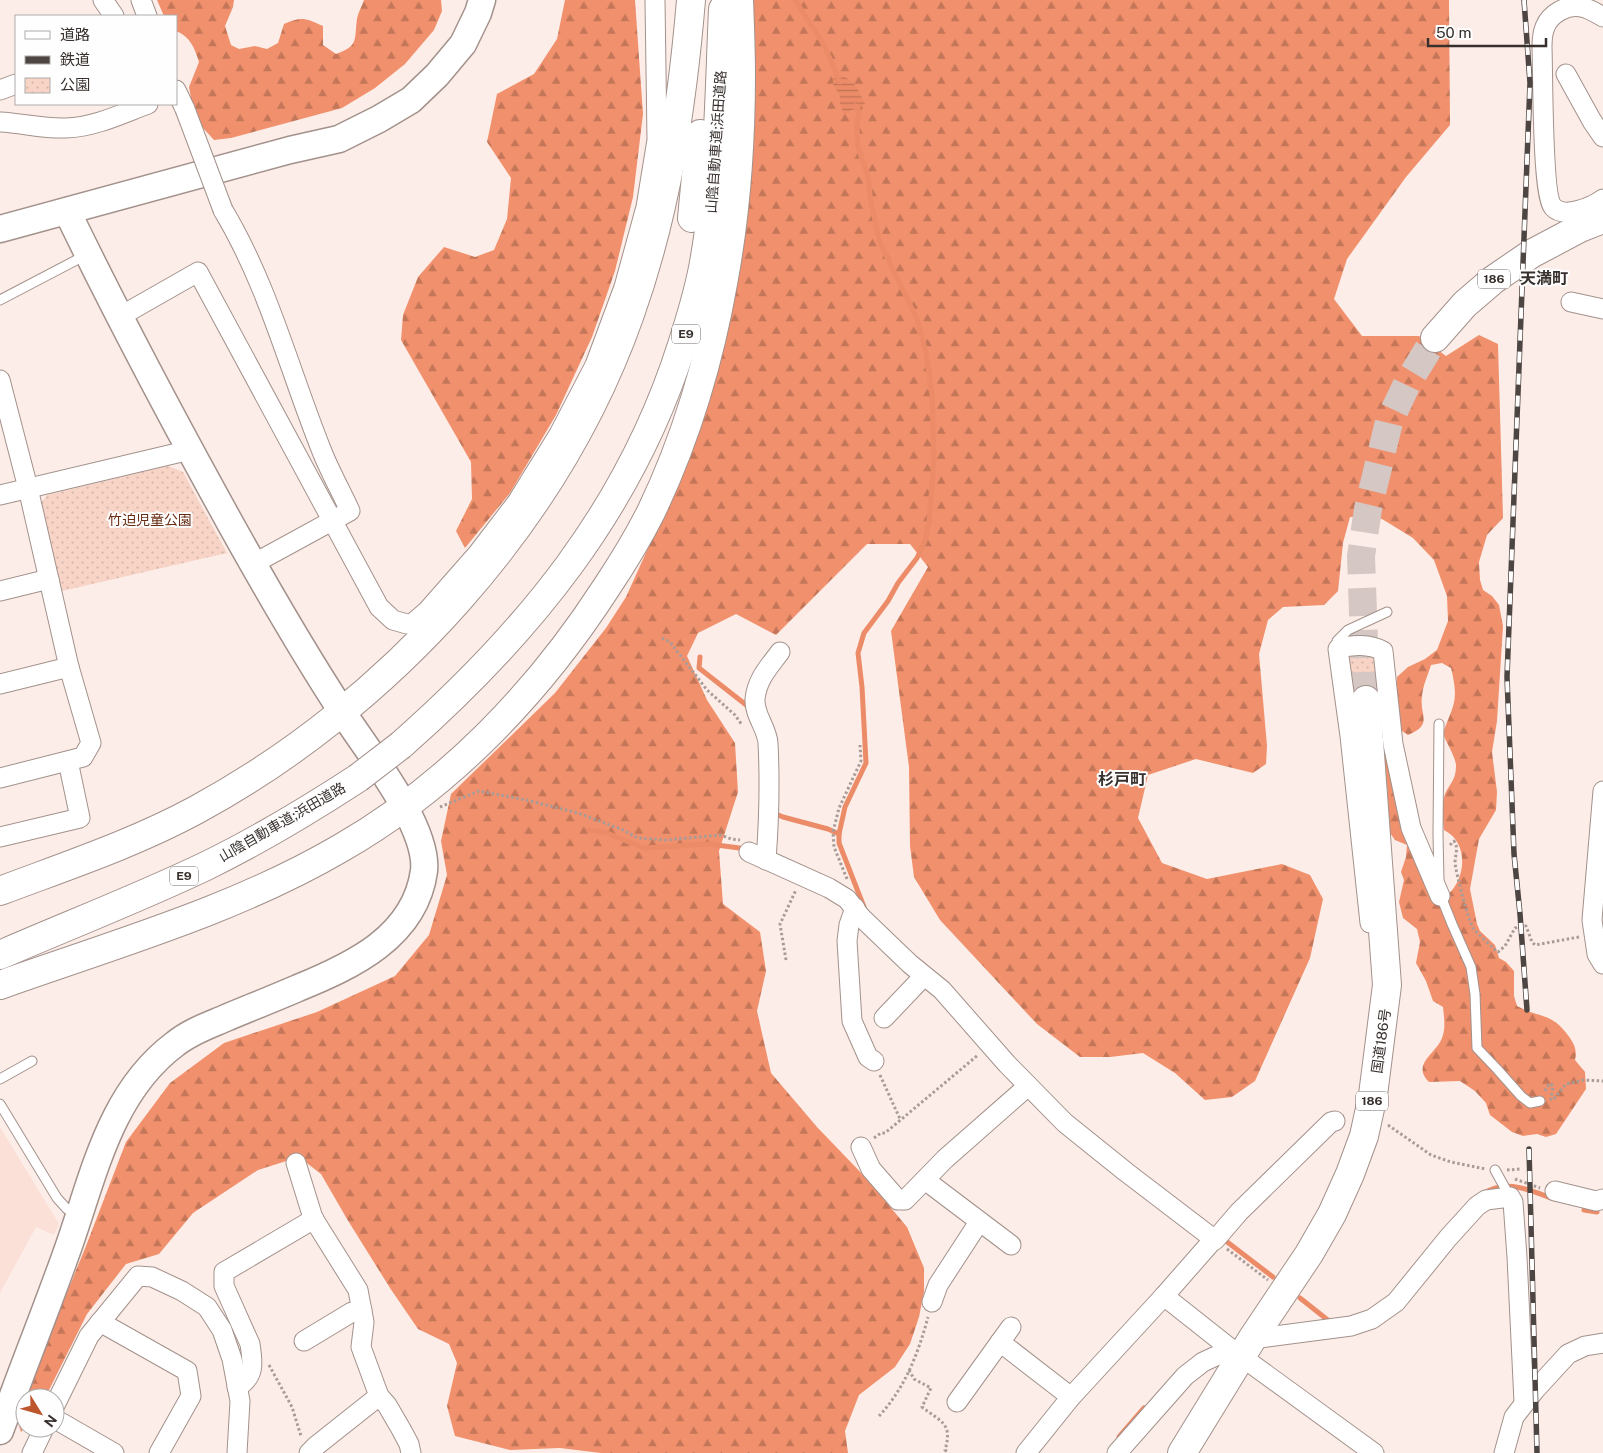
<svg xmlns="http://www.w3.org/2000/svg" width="1603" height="1453" font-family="'Public Sans','Noto Sans JP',sans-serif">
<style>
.built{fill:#fbe0d7}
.forest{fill:url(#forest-firs)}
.park{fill:url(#park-dots)}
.water{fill:url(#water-rules)}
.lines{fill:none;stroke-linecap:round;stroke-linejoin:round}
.stream{stroke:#ec8b67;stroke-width:5}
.highway-tunnel{stroke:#d5c7c3;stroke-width:28;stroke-dasharray:28 14;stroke-linecap:butt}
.lane-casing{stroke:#a3918b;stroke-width:11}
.street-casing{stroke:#a3918b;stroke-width:21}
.secondary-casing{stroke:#a3918b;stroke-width:29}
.highway-casing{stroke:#a3918b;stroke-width:30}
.path{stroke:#a89c98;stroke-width:3;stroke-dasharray:2.5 2.5;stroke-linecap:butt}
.lane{stroke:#fff;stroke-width:9}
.street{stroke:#fff;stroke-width:19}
.secondary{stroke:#fff;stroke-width:26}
.highway{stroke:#fff;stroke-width:28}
.rail-casing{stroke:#4d4541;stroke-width:5.5}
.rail{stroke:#fefefe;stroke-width:4;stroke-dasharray:11;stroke-linecap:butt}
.street-bridge-casing{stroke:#a3918b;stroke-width:21;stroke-linecap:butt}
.highway-bridge-casing{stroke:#a3918b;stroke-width:30;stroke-linecap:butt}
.street-bridge{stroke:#fff;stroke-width:19}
.highway-bridge{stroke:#fff;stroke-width:28}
.labels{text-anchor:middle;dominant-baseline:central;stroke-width:4;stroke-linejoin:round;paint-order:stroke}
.shield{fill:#fefefe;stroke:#736e6c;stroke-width:1}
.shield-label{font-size:12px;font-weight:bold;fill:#37302d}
.street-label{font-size:14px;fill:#37302d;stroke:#fefefe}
.park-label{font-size:14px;fill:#682b13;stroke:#fefefe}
.quarter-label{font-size:16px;font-weight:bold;fill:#37302d;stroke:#fefefe}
</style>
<defs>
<pattern id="forest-firs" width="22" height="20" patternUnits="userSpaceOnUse" patternTransform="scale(1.25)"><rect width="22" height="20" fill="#f1906c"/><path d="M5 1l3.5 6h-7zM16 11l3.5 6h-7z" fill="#c47659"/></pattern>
<pattern id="park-dots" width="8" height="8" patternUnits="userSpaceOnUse" patternTransform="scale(1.25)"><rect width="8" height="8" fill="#f8d4c7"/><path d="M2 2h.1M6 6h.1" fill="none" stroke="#d5b6ab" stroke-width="1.8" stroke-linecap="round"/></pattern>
<pattern id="water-rules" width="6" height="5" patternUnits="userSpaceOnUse" patternTransform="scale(1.25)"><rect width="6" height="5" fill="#ec8b67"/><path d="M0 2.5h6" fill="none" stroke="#c07255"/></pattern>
</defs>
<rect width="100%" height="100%" fill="#fdede8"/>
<path class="built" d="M0,1127L59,1224L54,1235L36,1227L0,1293Z"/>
<g class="forest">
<path d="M157,0H234L233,7L225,26L231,45L239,49L255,46L267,49L278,43L284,24C302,16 305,18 323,26V45L336,54C359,46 354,40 357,19C358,13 362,6 364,0H441L442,11L434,30L405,64L375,88L342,108L231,138L214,140L203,128L192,104L189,87L199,62C195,49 190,36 176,31V16H164Z"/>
<path d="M565,0H635L643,114L633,197L615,271L592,337L556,415L510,493L465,548L456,531L472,499L471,462L401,340L403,315L418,277L444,247L475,257L494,250L507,219L511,178L487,142L497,94L534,74L557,39Z"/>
<path d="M753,0H1449L1450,125L1406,177L1347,259L1334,299L1362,336H1419L1446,356L1479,335L1498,344L1503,518L1487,535L1479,562L1480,580L1483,590L1492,596L1499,605L1503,626L1497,721L1492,752L1497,792L1496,810L1479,839L1470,889L1477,924L1480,931L1495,945L1499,958L1506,962L1514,971V996L1517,1006C1541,1019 1551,1011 1570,1038C1575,1045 1577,1052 1575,1060L1585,1072L1586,1089L1556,1134L1546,1137L1537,1134L1523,1136L1512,1132L1490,1115L1486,1103L1475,1091L1460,1081L1429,1082C1411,1064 1436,1054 1442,1038C1446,1027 1444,1018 1443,1007L1433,1001L1426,981L1416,963L1420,942L1417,929L1403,918L1399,902L1404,880L1401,872L1406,857L1407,845L1395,840L1390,833L1387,786L1383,759L1386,753L1430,897L1435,902C1464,893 1474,845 1444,830C1443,819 1441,805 1445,794C1450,783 1456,780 1456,766C1456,757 1446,743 1443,733C1454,703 1459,701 1451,668L1442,663L1431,665C1428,675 1423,685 1422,696C1419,716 1434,724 1408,735L1399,729L1396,692L1397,677L1408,667L1425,659L1437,650L1448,621L1447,596L1434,560L1413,538L1382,519L1350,517L1343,543L1338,591L1324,605L1283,607L1268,620L1259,654L1267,746L1266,764L1253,773L1196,759L1148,775L1138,818L1162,863L1207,879L1282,864L1310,875L1323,899L1310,958L1255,1081L1232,1097L1205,1100L1175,1073L1143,1053L1110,1057H1080L1037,1024L940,920L914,877L910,846L909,767L891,631L928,567L910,544H867L776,635L736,614L698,633L687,656L707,700L735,743L738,792L719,851L723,904L760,932L766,971L757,1011L771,1073L817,1127L866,1178L907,1227L924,1268V1292L919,1317L910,1344L895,1367L859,1395L845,1431L848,1453H601L560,1448L510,1450L455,1436L447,1406L457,1363L449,1344L418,1329L390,1288L347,1219L321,1174L299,1157L258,1170L193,1213L159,1254L126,1264L87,1314L45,1398H25V1428L21,1432L16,1417L86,1246L126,1142L170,1083L224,1043L317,1012L395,976L429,935L447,875L441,841L451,794L555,693L606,628L626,597L672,495L708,403L734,283L752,169L751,52Z"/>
</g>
<g class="park">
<path d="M168,466L183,472L227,553L62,591L40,504L47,495Z"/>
<path d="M1375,649L1382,694L1348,696V651Z"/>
</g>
<path class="water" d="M839,76C854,77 859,91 865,104L860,106L862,110L856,112L854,109L844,114L840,103V96L833,84V79Z"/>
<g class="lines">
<g class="stream">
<path d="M795,0L824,45L840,82"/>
<path d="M855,106L859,112L857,124L858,147L868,176L871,203L880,243L918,321L926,353L932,395L934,460L929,522L925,541L917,558L898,583L888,601L864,633L858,653L862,687L866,763L845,807L839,834V843L864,907"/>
<path d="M700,657L699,668L750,708"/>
<path d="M775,810L776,814L783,817L828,829L839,834"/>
<path d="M589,830L607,833L644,848L709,844L747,849"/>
<path d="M1482,1194C1508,1178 1528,1190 1554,1199"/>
<path d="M1584,1210L1597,1212"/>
<path d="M1222,1238L1273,1277"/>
<path d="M1300,1298L1329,1321"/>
<path d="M1119,1437L1144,1408"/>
</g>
<path class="highway-tunnel" d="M1366,700L1361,556L1368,509L1389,422L1407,384L1435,338"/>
<g class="lane-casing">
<g id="lane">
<path d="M0,300L86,255"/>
<path d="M1338,649L1337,641L1348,630L1387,612"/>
<path d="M1439,724L1438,834L1439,881"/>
<path d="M1440,894L1452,924L1471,967L1475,994L1477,1048L1497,1069L1521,1096L1530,1103L1540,1101"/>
<path d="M0,1079L32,1061"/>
<path d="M0,1104L57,1198L67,1209L79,1213"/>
<path d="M1495,1170L1510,1197"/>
</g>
</g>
<g class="street-casing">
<g id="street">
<path d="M103,0L114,16"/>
<path d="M141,0L147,16"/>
<path d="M1603,17C1596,13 1589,8 1581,7C1567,4 1550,14 1545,27C1542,34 1542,40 1542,47C1543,71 1542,195 1553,207C1564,219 1592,207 1603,199"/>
<path d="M1566,74L1592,121L1603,137"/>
<path d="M0,90L16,84"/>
<path d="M176,90L185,109"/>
<path d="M0,122C22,123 44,129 66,128C95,127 121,114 148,104"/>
<path d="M223,210C268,285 289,369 321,449C329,470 341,491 350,511L253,564"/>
<path d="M1571,302L1603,309"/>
<path d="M119,317L198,272L379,607L393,620L407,624L413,623L427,611L478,553L517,502L559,434L595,365L624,287L646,207L657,140L655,0"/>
<path d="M0,380L28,488L69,667L91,743L83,757L0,778"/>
<path d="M0,495L190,450"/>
<path d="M0,591L49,579"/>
<path d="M0,684L69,667"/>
<path d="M1603,791L1592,920L1597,954L1603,964"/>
<path d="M0,837L80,818L68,761"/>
<path d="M749,852L829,888L847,899L861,917L910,964L942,990L1007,1064L1065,1123L1126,1172L1215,1240L1239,1212L1331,1122L1335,1121"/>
<path d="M766,860C769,821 770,782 768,743C767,728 754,715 755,699C757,679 769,667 780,652"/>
<path d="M855,908L849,925L847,941L852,1021L868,1057L874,1061"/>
<path d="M1370,923L1350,736L1338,649C1352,644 1370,644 1383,651L1393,744L1411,828L1440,896"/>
<path d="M884,1018L924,976"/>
<path d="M861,1147L871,1169L898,1200H905L945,1159L1028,1086"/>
<path d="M296,1163L313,1218L358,1290L364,1322L361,1347L379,1396L387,1405L401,1429L409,1444L411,1453"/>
<path d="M925,1180L1011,1245"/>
<path d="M1555,1191L1596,1201L1603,1199"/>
<path d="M1214,1239L1164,1296L1231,1349L1374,1453"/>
<path d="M932,1302L938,1285L979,1222"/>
<path d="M100,1322L187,1371L191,1396L159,1453"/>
<path d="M1252,1339L1351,1326L1372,1319L1396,1302L1448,1238L1477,1206L1486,1200L1510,1197L1513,1202L1517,1257L1524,1402"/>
<path d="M304,1341L352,1312L362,1310"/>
<path d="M1000,1342L1071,1397"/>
<path d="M237,1387C255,1377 253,1363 250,1344L224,1286V1272L314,1219"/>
<path d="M957,1402L1011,1327"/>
<path d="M55,1405L89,1336L138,1276L152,1277L182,1291L207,1307L222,1330L232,1359L240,1401L237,1453"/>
<path d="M55,1419L114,1453"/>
<path d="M32,1453L44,1428"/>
<path d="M309,1453L316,1446L379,1396"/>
<path d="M1026,1453L1071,1397L1164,1296"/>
<path d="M1117,1453L1185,1376L1203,1362L1231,1349"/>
<path d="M1504,1453L1514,1417L1535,1390L1568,1354L1585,1346L1603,1343"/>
</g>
</g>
<g class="secondary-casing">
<g id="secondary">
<path d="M0,229L290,150L339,139L379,119L411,100L437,75L463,44L478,13L482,0"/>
<path d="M0,1431C21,1372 45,1313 66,1254C93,1180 108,1094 175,1044C191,1031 210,1025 228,1017C252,1007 275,998 298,988C352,966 415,937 424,871C429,827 367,750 343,713C296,641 254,567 213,492C162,399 113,306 67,211"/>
</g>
</g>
<g class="highway-casing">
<g id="highway">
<path d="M692,218L700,134"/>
<path d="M1435,338L1465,304L1493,280L1531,254L1580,228L1603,219"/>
<path d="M401,745C528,633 630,509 682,345C690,320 698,294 703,268C719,183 719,96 723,9"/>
<path d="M0,891C66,866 133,844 196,810C388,706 557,522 630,314C666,213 682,107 691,0"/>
<path d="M0,955C69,925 139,898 206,866C259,840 309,810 358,778"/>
<path d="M0,985C115,944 235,910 341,848C449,786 538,693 606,588C622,564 638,538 651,512C686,439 710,358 724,278C736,212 741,143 741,75C741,50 740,25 739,0"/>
<path d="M1182,1453L1252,1339L1309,1254L1332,1214L1350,1174L1364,1136L1373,1095L1387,985L1366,700"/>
</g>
</g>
<g class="path">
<path d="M662,638L670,642L707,690L735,715L742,725"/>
<path d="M440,807L479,791L526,800L578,813L623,830L638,838L666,840L721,835L731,839L740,840"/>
<path d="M1450,845L1454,841C1459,848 1455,855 1455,863C1456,873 1468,919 1473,928C1474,930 1496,951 1498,952L1505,946L1515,928L1526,926L1532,942L1535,945L1579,937"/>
<path d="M847,879L834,847L833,832L839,808L861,761L860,745"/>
<path d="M786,960L780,924L796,890"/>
<path d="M880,1075L900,1119"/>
<path d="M1545,1091L1549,1084H1551L1553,1086L1551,1099L1553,1100L1566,1084L1584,1080L1603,1081"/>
<path d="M1388,1125L1431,1155L1451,1162L1485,1169"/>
<path d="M874,1138L881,1133H885L978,1055"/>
<path d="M1507,1170L1521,1169"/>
<path d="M1515,1179L1540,1188"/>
<path d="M1227,1249L1268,1280"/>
<path d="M269,1365L292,1407L301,1436"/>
<path d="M909,1370L914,1379L931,1388L922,1407C941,1422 953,1423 945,1450L949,1453"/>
<path d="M879,1416C905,1388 918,1354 928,1317"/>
</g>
<use href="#lane" class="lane"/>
<use href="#street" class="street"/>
<use href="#secondary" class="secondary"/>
<use href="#highway" class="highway"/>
<g class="rail-casing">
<g id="rail">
<path d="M1524,0L1530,83L1507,677L1514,854L1520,914L1527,1010"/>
<path d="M1529,1149L1537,1453"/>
</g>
</g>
<use href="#rail" class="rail"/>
<g class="street-bridge-casing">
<path id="street-bridge" d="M185,109L223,210"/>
</g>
<g class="highway-bridge-casing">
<path id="highway-bridge" d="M358,778L401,745"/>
</g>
<use href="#street-bridge" class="street-bridge"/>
<use href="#highway-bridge" class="highway-bridge"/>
</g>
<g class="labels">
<g class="shield">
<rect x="1478" y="269.5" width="32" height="19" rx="4"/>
<rect x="672" y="324.5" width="28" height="19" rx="4"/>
<rect x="170" y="866.5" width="28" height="19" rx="4"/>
<rect x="1356" y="1091.5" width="32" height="19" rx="4"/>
</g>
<g class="shield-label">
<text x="1494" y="279">186</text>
<text x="686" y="334">E9</text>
<text x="184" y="876">E9</text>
<text x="1372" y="1101">186</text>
</g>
<g class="street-label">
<text transform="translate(716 142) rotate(-86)">山陰自動車道;浜田道路</text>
<text transform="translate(282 822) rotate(-30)">山陰自動車道;浜田道路</text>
<text transform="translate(1381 1041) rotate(-82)">国道186号</text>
</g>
<g class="park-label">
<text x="150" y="520">竹迫児童公園</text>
</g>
<g class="quarter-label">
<text x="1544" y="278">天満町</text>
<text x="1122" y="779">杉戸町</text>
</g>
</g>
<rect x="15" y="15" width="162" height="90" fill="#fefefe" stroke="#aeacaa"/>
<rect x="25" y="31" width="25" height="8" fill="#ffffff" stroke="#aeacaa"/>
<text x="60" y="40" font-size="15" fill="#37302d">道路</text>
<rect x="25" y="56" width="25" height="8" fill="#4d4541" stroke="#aeacaa"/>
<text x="60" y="65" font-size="15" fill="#37302d">鉄道</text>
<rect x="25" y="78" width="25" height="15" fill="url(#park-dots)" stroke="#aeacaa"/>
<text x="60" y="90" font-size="15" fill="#37302d">公園</text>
<g transform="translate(40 1413) rotate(127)"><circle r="24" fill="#fefefe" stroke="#aeacaa"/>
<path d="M0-4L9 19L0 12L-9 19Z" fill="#bd552d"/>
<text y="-8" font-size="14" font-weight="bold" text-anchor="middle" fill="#37302d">N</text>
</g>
<path d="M1428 38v8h118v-8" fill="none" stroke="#37302d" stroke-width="2.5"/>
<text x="1436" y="38" font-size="15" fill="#37302d" stroke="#fefefe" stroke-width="4" paint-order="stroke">50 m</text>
</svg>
